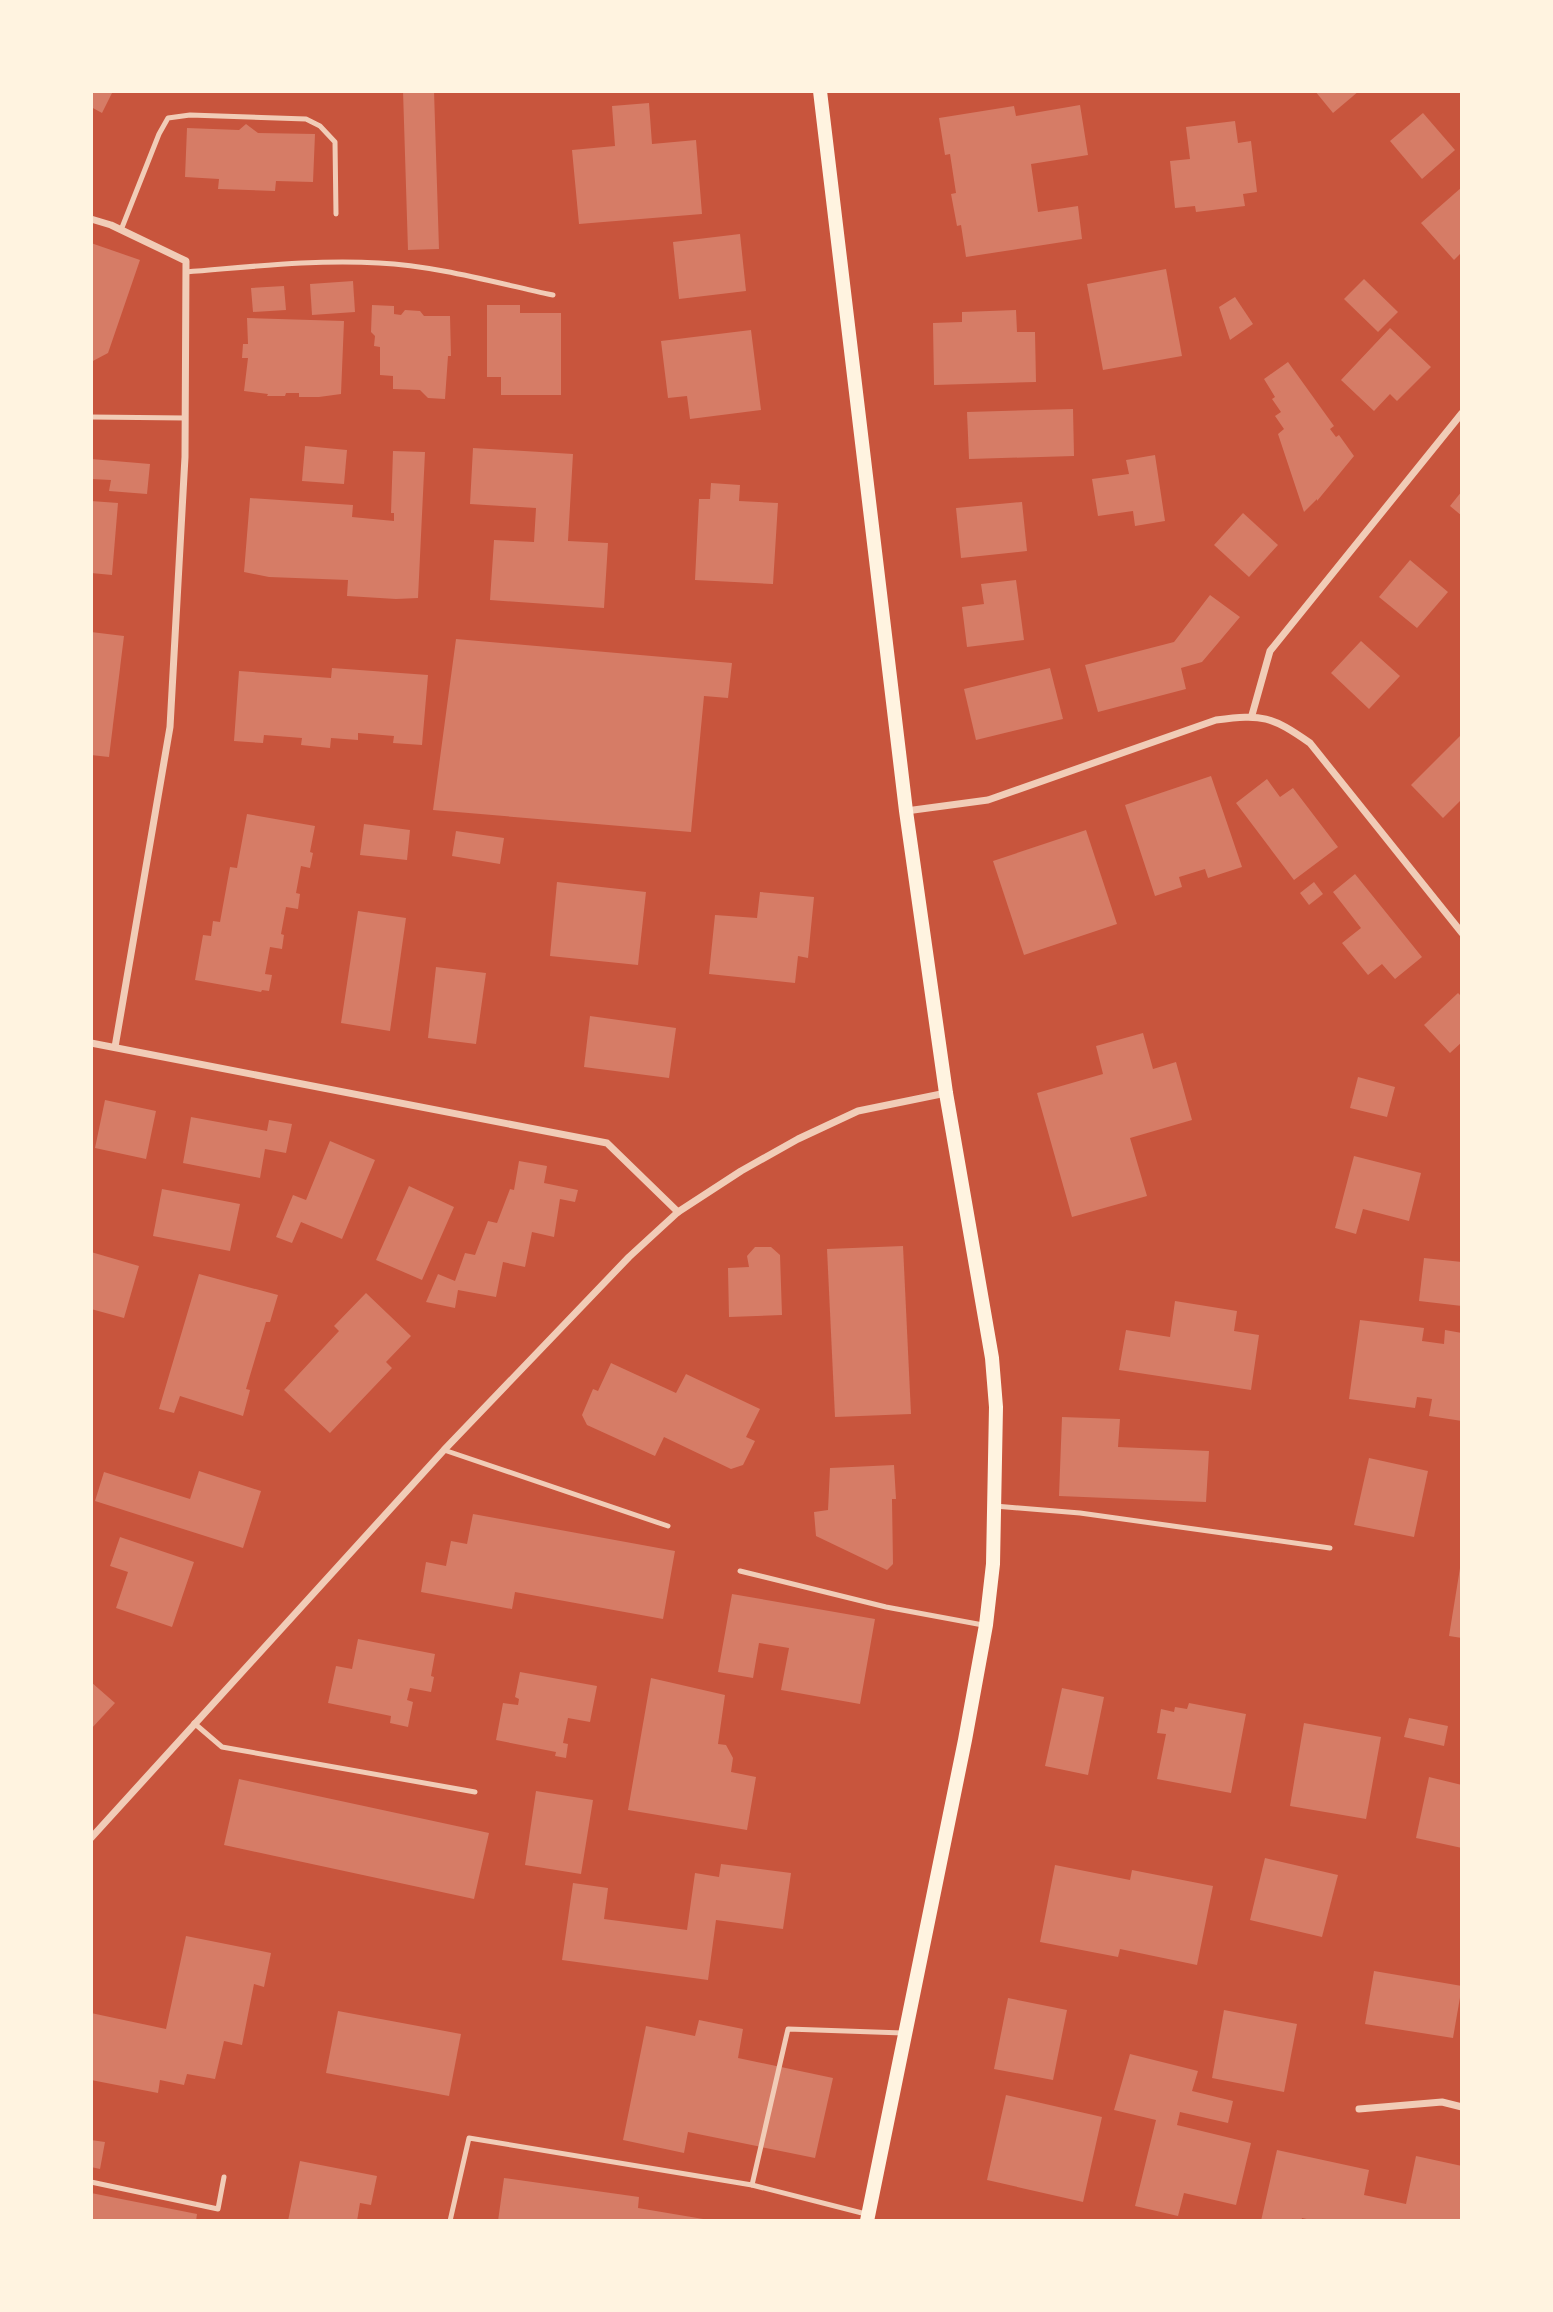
<svg xmlns="http://www.w3.org/2000/svg" width="1553" height="2312" font-family="Literata,serif">
<style>
.building{fill:#d67c66}
.lines{fill:none;stroke-linecap:round;stroke-linejoin:round}
.service{stroke:#f1ccb7;stroke-width:5}
.minor{stroke:#f1ccb7;stroke-width:7}
.secondary{stroke:#fff3e0;stroke-width:14}
</style>
<rect width="100%" height="100%" fill="#c8553d"/>
<g class="building">
<path d="M91,91H113L102,113L91,107Z"/>
<path d="M403,91H434L439,249L408,250Z"/>
<path d="M1315,91H1359L1333,113Z"/>
<path d="M649,103L652,144L696,140L702,214L579,224L572,150L615,146L612,106Z"/>
<path d="M1080,105L1088,155L1031,164L1038,212L1078,206L1082,239L966,257L961,225L957,226L951,194L956,193L950,154L945,155L939,118L1014,106L1016,116Z"/>
<path d="M1423,113L1455,150L1422,179L1390,141Z"/>
<path d="M1235,121L1238,143L1251,141L1257,192L1243,194L1245,206L1196,212L1195,206L1175,208L1170,161L1190,159L1186,127Z"/>
<path d="M246,124L258,133L315,134L313,182L276,181L275,191L218,189L219,179L185,177L187,128L239,130Z"/>
<path d="M1462,187V252L1454,260L1421,223Z"/>
<path d="M740,234L746,291L679,299L673,242Z"/>
<path d="M91,243L140,260L108,353L91,362Z"/>
<path d="M1166,269L1182,356L1103,370L1087,284Z"/>
<path d="M1364,279L1398,312L1378,332L1344,299Z"/>
<path d="M353,281L355,312L312,315L310,284Z"/>
<path d="M284,286L286,310L253,312L251,288Z"/>
<path d="M1235,297L1253,324L1230,340L1219,307Z"/>
<path d="M372,305L394,306V314L401,315L405,310L420,311L424,316H450L451,356H448L445,399L428,398L420,390L393,389V376L380,375V347L374,346L375,336L371,332Z"/>
<path d="M487,305H520V313H561V395H501V377H487Z"/>
<path d="M1016,310L1017,332H1035L1036,382L934,385L933,323L962,322V312Z"/>
<path d="M247,318L344,321L341,394L319,397H299V393H286L285,396H267L268,394L244,391L248,358H242L243,344H248Z"/>
<path d="M1390,328L1431,367L1397,401L1390,394L1374,411L1341,380Z"/>
<path d="M751,330L761,410L690,419L687,396L668,398L661,341Z"/>
<path d="M1288,362L1334,426L1330,429L1336,437L1339,435L1354,456L1317,501V499L1304,512L1278,434L1284,429L1275,416L1281,412L1272,399L1275,397L1264,379Z"/>
<path d="M1073,409L1074,456L969,459L967,412Z"/>
<path d="M305,446L347,450L344,484L302,481Z"/>
<path d="M473,448L573,454L568,541L608,543L604,608L490,600L494,540L534,542L536,508L470,504Z"/>
<path d="M393,451L425,452L418,598L396,599L347,596L348,580L269,577L244,572L250,498L353,505L352,517L394,521V513H391Z"/>
<path d="M1155,455L1165,521L1135,526L1133,511L1098,516L1092,479L1129,474L1126,460Z"/>
<path d="M91,459L150,464L147,494L109,491L111,480L91,479Z"/>
<path d="M711,483L740,485L739,501L778,503L773,584L695,580L699,499H710Z"/>
<path d="M1462,491V516L1450,506Z"/>
<path d="M91,501L118,503L112,575L91,573Z"/>
<path d="M1022,502L1027,551L961,558L956,508Z"/>
<path d="M1243,513L1278,545L1249,577L1214,545Z"/>
<path d="M1410,560L1448,592L1417,628L1379,597Z"/>
<path d="M1016,580L1024,640L967,647L962,607L984,604L981,584Z"/>
<path d="M1210,595L1240,617L1202,662L1181,668L1186,689L1098,712L1085,665L1174,642Z"/>
<path d="M91,632L124,636L109,757L91,755Z"/>
<path d="M456,639L732,663L728,698L704,696L691,832L433,810Z"/>
<path d="M1361,641L1400,676L1369,709L1331,673Z"/>
<path d="M332,668L428,675L422,745L393,743L394,736L358,733V740L331,738L330,748L301,745L302,738L264,735L263,743L234,741L239,671L331,678Z"/>
<path d="M1050,668L1063,719L976,740L964,689Z"/>
<path d="M1462,734V799L1443,818L1411,785Z"/>
<path d="M1211,776L1242,867L1208,878L1205,869L1179,877L1182,887L1155,896L1125,805Z"/>
<path d="M1267,779L1280,797L1293,788L1338,847L1294,880L1236,803Z"/>
<path d="M247,814L315,826L310,852L313,853L310,868L301,866L296,893L300,894L298,909L286,907L281,934L284,935L282,949L270,947L265,974L272,975L269,991L262,990L261,992L195,980L203,935L211,936L213,921L220,922L230,867L237,868Z"/>
<path d="M364,824L410,830L407,860L360,855Z"/>
<path d="M1086,830L1117,924L1024,955L993,861Z"/>
<path d="M456,831L504,838L500,864L452,856Z"/>
<path d="M1355,874L1422,957L1395,979L1382,964L1368,975L1342,943L1361,928L1333,892Z"/>
<path d="M557,882L646,892L638,965L550,956Z"/>
<path d="M1314,882L1323,894L1309,905L1300,893Z"/>
<path d="M760,892L814,897L808,958L798,956L795,983L709,974L715,915L757,918Z"/>
<path d="M358,911L406,918L390,1031L341,1023Z"/>
<path d="M436,967L486,973L476,1044L428,1038Z"/>
<path d="M1458,993L1462,997V1042L1450,1053L1424,1025Z"/>
<path d="M590,1016L676,1028L669,1078L584,1067Z"/>
<path d="M1143,1033L1153,1069L1176,1062L1192,1120L1130,1138L1147,1196L1072,1217L1037,1093L1103,1074L1096,1046Z"/>
<path d="M1358,1077L1395,1087L1387,1117L1350,1108Z"/>
<path d="M105,1100L156,1111L146,1159L95,1148Z"/>
<path d="M191,1117L267,1131L269,1120L292,1124L286,1153L265,1149L260,1178L183,1163Z"/>
<path d="M330,1141L375,1160L342,1239L301,1222L292,1243L276,1237L293,1195L306,1200Z"/>
<path d="M1354,1156L1421,1173L1409,1221L1363,1209L1356,1234L1335,1228Z"/>
<path d="M519,1161L547,1166L544,1183L578,1190L575,1202L560,1199L554,1237L532,1232L525,1267L503,1262L496,1297L458,1290L455,1308L426,1302L438,1274L455,1281L465,1253L475,1255L488,1221L497,1223L510,1189L514,1190Z"/>
<path d="M409,1186L454,1207L422,1280L376,1260Z"/>
<path d="M162,1189L240,1204L230,1251L153,1236Z"/>
<path d="M903,1246L911,1414L835,1417L827,1249Z"/>
<path d="M755,1247H771L780,1255L782,1315L729,1317L728,1268L749,1267L747,1256Z"/>
<path d="M91,1252L139,1266L124,1318L91,1309Z"/>
<path d="M1424,1258L1462,1262V1306L1419,1301Z"/>
<path d="M199,1274L278,1295L270,1322H266L246,1389L250,1390L243,1416L180,1396L174,1413L159,1409Z"/>
<path d="M366,1293L411,1336L386,1362L392,1368L330,1433L284,1390L339,1331L334,1326Z"/>
<path d="M1175,1301L1237,1311L1234,1331L1259,1335L1251,1390L1119,1370L1126,1330L1170,1337Z"/>
<path d="M1360,1320L1424,1328L1422,1341L1444,1344L1445,1330L1462,1333V1421L1429,1416L1432,1399L1417,1397L1415,1408L1349,1399Z"/>
<path d="M611,1363L676,1393L686,1374L760,1409L746,1437L755,1441L743,1465L731,1469L664,1437L655,1456L587,1425L582,1415L593,1389L598,1391Z"/>
<path d="M1062,1417L1120,1419L1118,1447L1209,1451L1206,1502L1059,1496Z"/>
<path d="M1369,1458L1428,1471L1414,1537L1354,1525Z"/>
<path d="M894,1465L896,1499H892L893,1564L887,1570L816,1536L814,1512L828,1510L830,1468Z"/>
<path d="M199,1471L261,1491L243,1548L95,1501L104,1472L190,1499Z"/>
<path d="M473,1514L675,1551L663,1619L515,1592L512,1609L421,1592L426,1562L446,1566L451,1541L467,1544Z"/>
<path d="M120,1537L194,1562L172,1627L116,1608L128,1572L110,1566Z"/>
<path d="M1461,1562H1462V1638L1449,1636Z"/>
<path d="M732,1594L875,1619L860,1704L781,1690L789,1648L759,1643L753,1678L718,1672Z"/>
<path d="M358,1639L435,1654L431,1676L434,1677L431,1692L410,1688L407,1700L413,1702L408,1727L390,1723L391,1716L328,1703L336,1666L352,1669Z"/>
<path d="M520,1672L597,1686L590,1722L568,1718L563,1743L568,1744L566,1758L555,1756L556,1752L496,1740L503,1703L518,1705L519,1699L515,1697Z"/>
<path d="M651,1678L725,1695L718,1744L726,1745L733,1758L731,1772L756,1777L747,1830L628,1810Z"/>
<path d="M91,1682L115,1703L91,1729Z"/>
<path d="M1062,1688L1104,1697L1088,1775L1045,1766Z"/>
<path d="M1189,1703L1246,1714L1231,1793L1157,1779L1166,1734L1157,1733L1161,1709L1174,1712L1175,1707L1187,1709Z"/>
<path d="M1409,1718L1448,1726L1444,1746L1404,1737Z"/>
<path d="M1304,1723L1381,1737L1366,1819L1290,1806Z"/>
<path d="M1429,1777L1462,1785V1848L1416,1838Z"/>
<path d="M239,1779L489,1833L474,1899L224,1845Z"/>
<path d="M536,1791L593,1800L581,1874L525,1865Z"/>
<path d="M1265,1858L1338,1875L1322,1937L1250,1920Z"/>
<path d="M721,1864L791,1873L783,1929L716,1920L708,1980L562,1960L573,1883L608,1888L604,1919L687,1930L695,1873L719,1877Z"/>
<path d="M1055,1865L1130,1880L1132,1870L1213,1886L1197,1965L1120,1949L1118,1957L1040,1942Z"/>
<path d="M186,1936L271,1953L264,1987L254,1984L242,2045L224,2041L215,2079L187,2074L184,2085L160,2080L158,2093L91,2080V2013L166,2029Z"/>
<path d="M1374,1971L1462,1986L1453,2038L1365,2024Z"/>
<path d="M1008,1998L1067,2010L1053,2080L994,2069Z"/>
<path d="M1224,2010L1297,2024L1284,2092L1212,2078Z"/>
<path d="M338,2011L461,2034L449,2096L326,2073Z"/>
<path d="M699,2020L743,2029L738,2058L833,2078L815,2158L688,2132L684,2153L623,2140L646,2026L695,2036Z"/>
<path d="M1130,2054L1198,2071L1192,2091L1233,2101L1228,2123L1180,2112L1177,2125L1251,2143L1236,2205L1184,2193L1178,2216L1135,2206L1156,2120L1114,2110Z"/>
<path d="M1006,2095L1102,2117L1083,2202L987,2180Z"/>
<path d="M91,2140L105,2142L100,2169L91,2167Z"/>
<path d="M1277,2150L1369,2170L1364,2195L1406,2204L1416,2156L1462,2166V2221H1316L1302,2218L1301,2221H1261Z"/>
<path d="M300,2161L377,2176L371,2205L360,2203L357,2221H288Z"/>
<path d="M504,2178L639,2197L638,2208L715,2221H498Z"/>
<path d="M91,2193L197,2214L196,2221H91Z"/>
</g>
<g class="lines">
<g class="service">
<path d="M121,230L159,134L168,118L190,115L306,119L320,126L335,142L336,214"/>
<path d="M186,272C250,267 315,259 379,263C438,266 496,283 553,295"/>
<path d="M91,417L185,418"/>
<path d="M444,1450L668,1526"/>
<path d="M995,1506L1080,1513L1330,1548"/>
<path d="M740,1571L886,1607L983,1625"/>
<path d="M194,1723L222,1747L475,1792"/>
<path d="M91,2182L218,2209L224,2177"/>
<path d="M866,2214L752,2185L788,2029L903,2033"/>
<path d="M450,2221L469,2138L752,2185"/>
</g>
<g class="minor">
<path d="M91,219L111,225L186,261L185,457L170,727L115,1047"/>
<path d="M1252,715L1270,651L1462,413"/>
<path d="M906,811L988,800L1216,720C1263,714 1271,716 1310,743L1462,933"/>
<path d="M91,1043L607,1143L678,1212"/>
<path d="M91,1838L444,1450L629,1257L678,1212L741,1171L798,1139L858,1111L946,1093"/>
<path d="M1359,2109L1442,2102L1462,2107"/>
</g>
<path class="secondary" d="M820,91L906,811L946,1093L992,1358L996,1407L993,1564L986,1625L965,1740L867,2221"/>
</g>
<rect width="1553" height="2312" fill="none" stroke="#fff3e0" stroke-width="186"/>
</svg>
